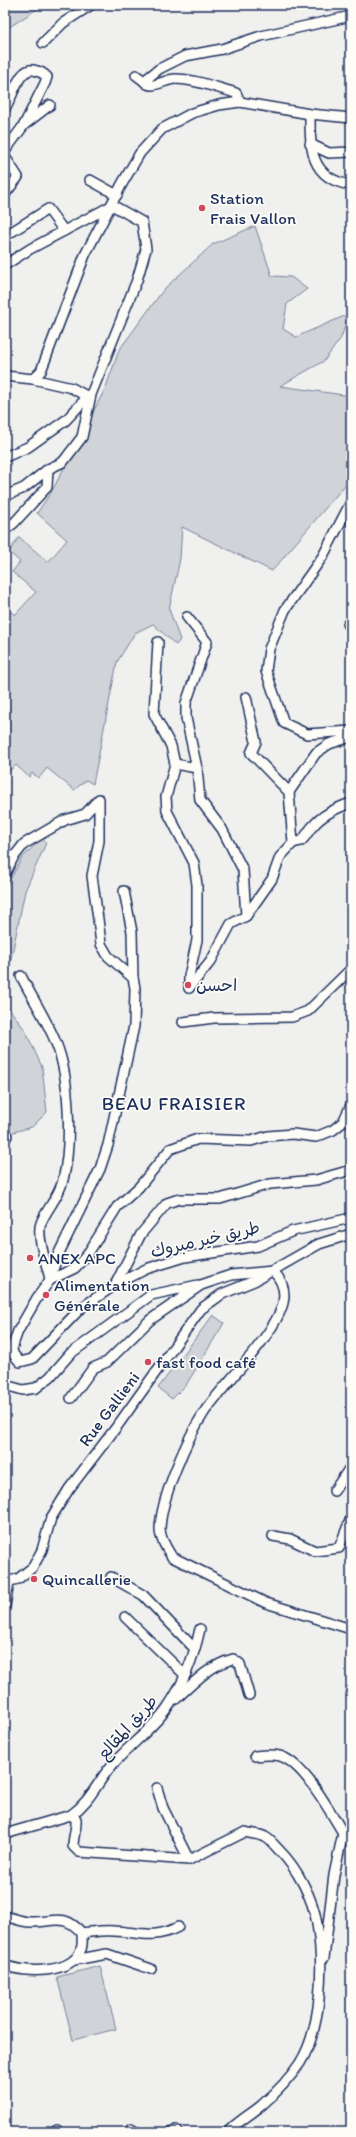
<svg xmlns="http://www.w3.org/2000/svg" width="356" height="2137" font-family="Itim,'Playpen Sans Arabic',sans-serif">
<style>
.green{fill:#d0d3d8;stroke:#76819b}
.lines{fill:none;stroke-linecap:round;stroke-linejoin:round}
.minor-casing{stroke:#1b2f5e;stroke-width:12}
.minor{stroke:#fdfcf7;stroke-width:9}
.poi-dot{fill:#d1495b;stroke:#fdfcf7;stroke-width:1.5}
.labels{text-anchor:middle;dominant-baseline:central;stroke-width:3.5;stroke-linejoin:round;paint-order:stroke}
.poi-label{font-size:17px;fill:#1b2f5e;stroke:#fdfcf7;text-anchor:start}
.street-label{font-size:17px;fill:#1b2f5e;stroke:#fdfcf7}
.quarter-label{font-size:19px;letter-spacing:1px;fill:#1b2f5e;stroke:#fdfcf7}
</style>
<rect width="100%" height="100%" fill="#f0f0ee"/>
<filter id="ink" filterUnits="userSpaceOnUse"><feTurbulence type="fractalNoise" baseFrequency=".025" numOctaves="2"/><feDisplacementMap in="SourceGraphic" scale="8" xChannelSelector="R" yChannelSelector="G"/><feConvolveMatrix kernelMatrix="1 2 1 2 8 2 1 2 1" color-interpolation-filters="sRGB"/></filter>
<g filter="url(#ink)">
<g class="green">
<path d="M5,5H43L8,28L5,32Z"/>
<path d="M255,226L272,276L291,277L307,289L287,304L283,329L296,337L349,314L341,338L324,361L280,386L351,396V478L272,571L182,527L180,559L169,609L180,640L176,645L153,624L135,633L117,662L93,784L86,780L74,790L47,768L39,778L32,773L29,777L16,765L5,775V607L15,615L36,592L12,572L20,562L9,552L19,537L48,562L67,540L37,513L52,491L106,387L119,350L164,289L213,244Z"/>
<path d="M42,838L46,843L25,891L5,988V889L22,858Z"/>
<path d="M5,1003L25,1030L42,1067L47,1112L32,1127L10,1133L5,1128Z"/>
<path d="M213,1315L224,1323L186,1385L172,1399L158,1388Z"/>
<path d="M100,1966L116,2029L73,2040L57,1977Z"/>
</g>
<g class="lines">
<g class="minor-casing">
<g id="minor">
<path d="M43,43L63,23L91,5"/>
<path d="M136,75L144,81"/>
<path d="M240,102L236,93C217,88 195,79 175,79C165,79 151,91 144,81L159,69L185,56L222,49L261,36L351,16"/>
<path d="M5,109C13,98 19,63 37,71C42,72 44,74 47,77L45,83L24,125"/>
<path d="M310,114C310,148 310,179 351,185"/>
<path d="M310,144L329,153L351,152"/>
<path d="M5,151L24,125L50,105"/>
<path d="M5,157L18,177L5,194"/>
<path d="M90,180L117,195"/>
<path d="M5,236L48,209L64,231"/>
<path d="M5,265L30,249L111,206"/>
<path d="M5,376L33,379L41,371L85,255L122,184L140,153L162,129L192,113L219,105L240,102L310,114L351,118"/>
<path d="M33,379L72,388L90,398"/>
<path d="M5,457L28,447L66,420L92,392L137,280L146,249L142,222L112,205"/>
<path d="M5,496L24,488L48,469L63,462L82,437L91,395"/>
<path d="M351,502L323,556L285,610L269,649L266,671L284,723L307,734L351,731"/>
<path d="M5,530L14,523L47,487L48,469"/>
<path d="M187,617L207,642L186,703V718L197,768L200,800L222,829L243,870L246,916"/>
<path d="M348,624L351,619"/>
<path d="M158,642L154,714L171,746L175,764L166,797L167,811L194,863L197,885V940L189,976V988"/>
<path d="M175,764L197,768"/>
<path d="M289,792L316,753L329,744L351,737"/>
<path d="M293,843L301,841C306,837 308,831 313,826C323,814 336,808 351,803"/>
<path d="M5,874L13,858L24,844L65,820L85,814L99,799V841L92,876L98,919L101,944L108,956L133,978L135,988L134,1026L108,1145L100,1169L57,1257L50,1280"/>
<path d="M124,891L132,932L133,978"/>
<path d="M21,976C32,998 47,1020 56,1043C70,1077 72,1144 63,1180C59,1197 47,1208 41,1223C36,1236 47,1265 50,1279"/>
<path d="M189,988L211,961L231,924L246,916L272,879L280,857L293,843L289,792L251,753L256,742L246,697"/>
<path d="M183,1022L214,1018L292,1017L308,1011L351,969"/>
<path d="M351,1105L343,1122L333,1130L316,1137L293,1134L268,1136L251,1141L198,1139L170,1149L139,1187L117,1207L87,1255L75,1268L50,1280L37,1298L18,1331L12,1348L13,1354L20,1362L32,1359L81,1308L115,1285L146,1269L185,1257L258,1246L293,1231L351,1218"/>
<path d="M5,1139L7,1136"/>
<path d="M115,1285L141,1234L167,1203L179,1199H220L270,1184L316,1180L351,1170"/>
<path d="M5,1385L23,1390L36,1388L50,1377L70,1354L151,1295L198,1285"/>
<path d="M71,1398L93,1368L107,1362L150,1320L201,1285L231,1275L273,1271C282,1280 286,1290 283,1303C275,1335 225,1383 205,1411C187,1438 161,1498 160,1529C160,1539 167,1549 172,1557L266,1603L351,1629"/>
<path d="M334,1491L351,1466"/>
<path d="M273,1536L290,1539L315,1551L339,1548L351,1518"/>
<path d="M111,1577L143,1595L195,1649"/>
<path d="M5,1582L18,1579L33,1567L42,1550L51,1518L69,1489L118,1425L201,1309L222,1294L254,1281L319,1244L351,1234"/>
<path d="M5,1606L9,1582"/>
<path d="M125,1617L184,1674"/>
<path d="M176,1699C193,1683 210,1665 233,1659L240,1664L249,1695"/>
<path d="M255,1756C263,1755 272,1754 280,1756C304,1763 331,1813 343,1833L334,1875L324,1958"/>
<path d="M157,1788L163,1808L189,1860"/>
<path d="M71,1815C89,1802 95,1787 108,1770C125,1748 151,1731 167,1708C183,1685 194,1656 200,1629"/>
<path d="M5,1834L71,1815L76,1819C77,1828 73,1836 73,1846L79,1852L189,1860L245,1832C251,1834 260,1834 265,1837C270,1839 275,1846 279,1850C297,1868 313,1898 317,1924C324,1964 322,2028 300,2063C290,2078 277,2092 263,2104C252,2114 239,2120 228,2132"/>
<path d="M5,1916C13,1918 22,1922 30,1922C54,1923 63,1912 82,1933C82,1938 83,1945 81,1949C74,1974 24,1974 5,1965"/>
<path d="M82,1933C93,1932 103,1930 114,1931C139,1932 153,1940 178,1927"/>
<path d="M74,1960L107,1954L151,1969"/>
<path d="M57,2130V2132"/>
<path d="M129,2132L131,2129L137,2132"/>
<path d="M170,2132L176,2130L178,2132"/>
</g>
</g>
<use href="#minor" class="minor"/>
</g>
</g>
<g class="poi-dot">
<circle cx="202" cy="208" r="4"/>
<circle cx="188" cy="985" r="4"/>
<circle cx="30" cy="1258" r="4"/>
<circle cx="46" cy="1295" r="4"/>
<circle cx="148" cy="1362" r="4"/>
<circle cx="34" cy="1579" r="4"/>
</g>
<g class="labels">
<g class="poi-label">
<text x="210" y="198">Station<tspan x="210" dy="20">Frais Vallon</tspan></text>
<text x="196" y="985">احسن</text>
<text x="38" y="1258">ANEX APC</text>
<text x="54" y="1285">Alimentation<tspan x="54" dy="20">Générale</tspan></text>
<text x="156" y="1362">fast food café</text>
<text x="42" y="1579">Quincallerie</text>
</g>
<g class="street-label">
<text transform="translate(205 1239) rotate(-13)">طريق خير مبروك</text>
<text transform="translate(109 1409) rotate(-53)">Rue Gallieni</text>
<text transform="translate(127 1727) rotate(-48)">طريق المقالع</text>
</g>
<g class="quarter-label">
<text x="174" y="1103">BEAU FRAISIER</text>
</g>
</g>
<rect width="356" height="2137" fill="none" stroke="#fdfcf7" stroke-width="20"/>
<rect x="10" y="10" width="336" height="2117" fill="none" stroke="#1b2f5e" stroke-width="1.5" filter="url(#ink)"/>
</svg>
